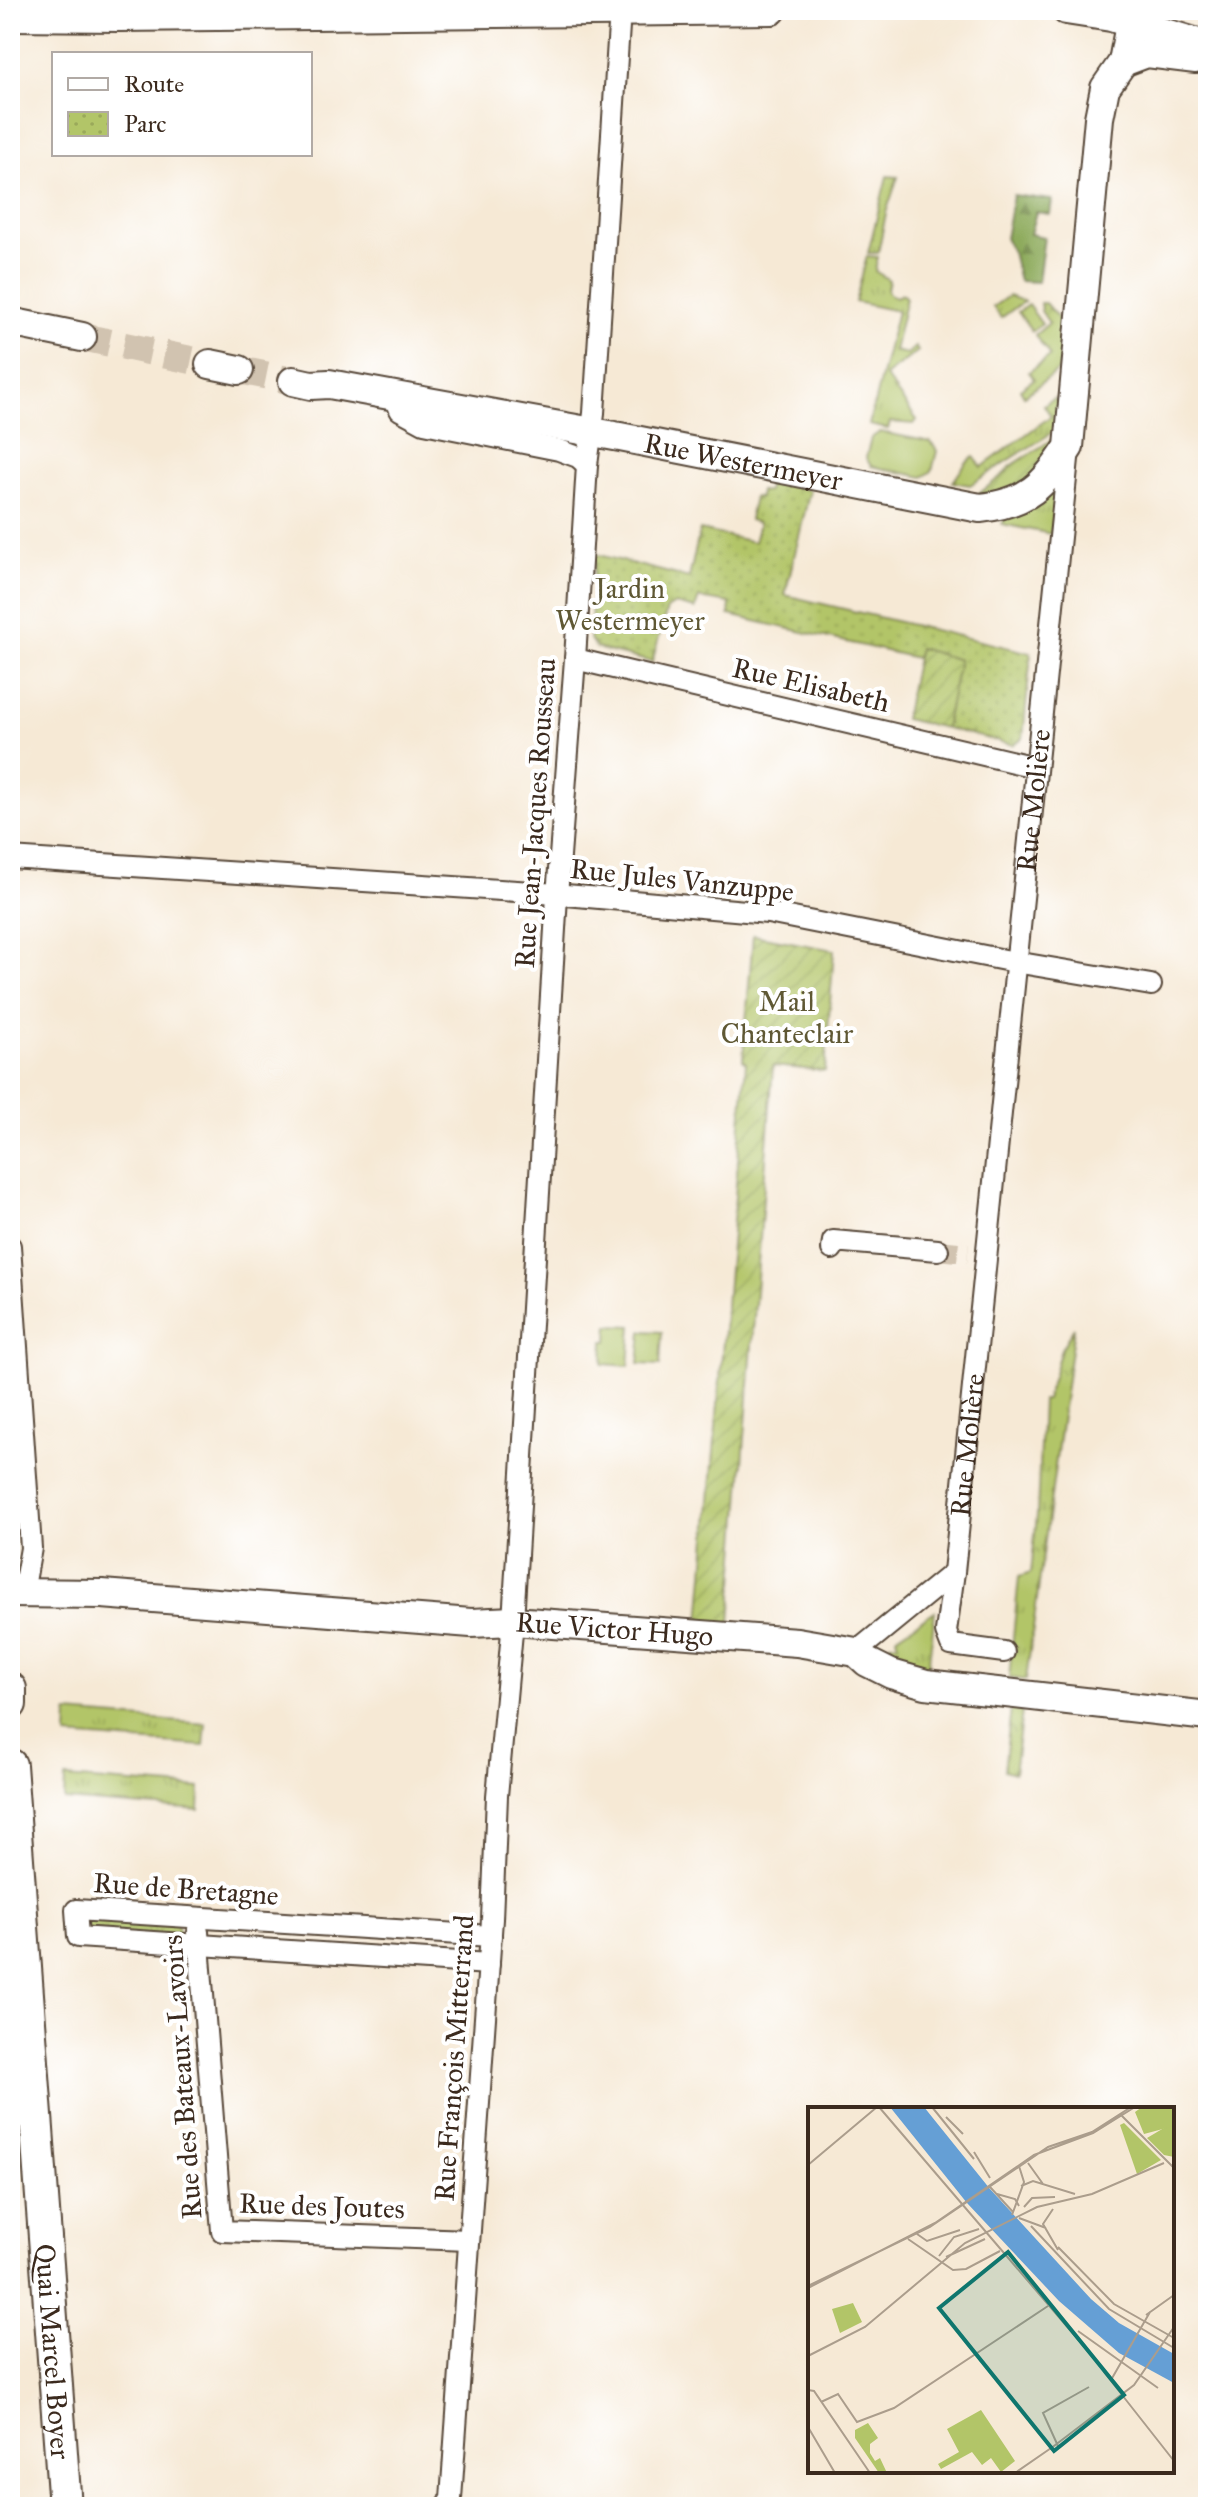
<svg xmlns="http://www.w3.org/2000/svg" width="1218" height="2517" font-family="'IM FELL Great Primer',serif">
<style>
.grass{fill:url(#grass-tufts);stroke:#767843;stroke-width:2}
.forest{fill:url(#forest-firs);stroke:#646a3d;stroke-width:2}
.park{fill:url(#park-dots);stroke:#767843;stroke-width:2}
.garden{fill:url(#garden-furrows);stroke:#767843;stroke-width:2}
.pitch{fill:#b2c568;stroke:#767843;stroke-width:2}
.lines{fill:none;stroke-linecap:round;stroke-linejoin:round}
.minor-tunnel{stroke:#d1c3b0;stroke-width:20;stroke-dasharray:20 10;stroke-linecap:butt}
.secondary-tunnel{stroke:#d1c3b0;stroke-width:28;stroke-dasharray:28 14;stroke-linecap:butt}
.minor-casing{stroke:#574739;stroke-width:24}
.secondary-casing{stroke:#574739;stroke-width:32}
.primary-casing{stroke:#574739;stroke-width:36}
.minor{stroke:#fff;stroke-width:20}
.secondary{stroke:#fff;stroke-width:28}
.primary{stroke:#fff;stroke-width:32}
.labels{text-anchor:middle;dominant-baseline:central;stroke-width:8;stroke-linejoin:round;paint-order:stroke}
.street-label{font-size:28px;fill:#3b2a1e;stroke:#fff}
.park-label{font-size:28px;fill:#5f5834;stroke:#fff}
.inset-road{fill:none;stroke:#ab9d8c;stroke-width:2}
.view{fill:#0f766e;fill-opacity:0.15;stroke:#0f766e;stroke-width:4}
.inset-edge{fill:none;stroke:#3b2a1e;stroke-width:4}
</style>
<defs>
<pattern id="grass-tufts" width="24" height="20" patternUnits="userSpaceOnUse" patternTransform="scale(2)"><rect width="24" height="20" fill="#b2c568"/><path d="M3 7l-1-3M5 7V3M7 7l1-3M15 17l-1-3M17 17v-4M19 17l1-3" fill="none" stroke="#9aa95a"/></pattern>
<pattern id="forest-firs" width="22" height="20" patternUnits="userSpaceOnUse" patternTransform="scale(2)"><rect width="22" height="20" fill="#8daa5c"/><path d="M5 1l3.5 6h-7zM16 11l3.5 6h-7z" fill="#748b4b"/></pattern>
<pattern id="park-dots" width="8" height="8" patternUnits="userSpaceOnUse" patternTransform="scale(2)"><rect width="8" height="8" fill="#b2c568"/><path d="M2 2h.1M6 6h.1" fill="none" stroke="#9aa95a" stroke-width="1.8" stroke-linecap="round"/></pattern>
<pattern id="garden-furrows" width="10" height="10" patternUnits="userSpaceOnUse" patternTransform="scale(2)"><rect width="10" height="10" fill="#b2c568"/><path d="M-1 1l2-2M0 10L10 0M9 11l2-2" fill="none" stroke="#9aa95a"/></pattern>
</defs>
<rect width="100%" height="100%" fill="#fff"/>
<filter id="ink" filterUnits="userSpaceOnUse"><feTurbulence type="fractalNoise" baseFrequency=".0125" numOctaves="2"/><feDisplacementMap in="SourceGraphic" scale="16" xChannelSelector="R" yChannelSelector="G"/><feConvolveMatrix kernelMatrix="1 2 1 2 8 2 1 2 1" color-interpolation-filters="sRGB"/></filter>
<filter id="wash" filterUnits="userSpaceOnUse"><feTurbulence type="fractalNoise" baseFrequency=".006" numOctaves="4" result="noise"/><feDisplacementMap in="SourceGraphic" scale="32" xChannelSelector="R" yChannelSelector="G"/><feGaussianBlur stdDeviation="1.8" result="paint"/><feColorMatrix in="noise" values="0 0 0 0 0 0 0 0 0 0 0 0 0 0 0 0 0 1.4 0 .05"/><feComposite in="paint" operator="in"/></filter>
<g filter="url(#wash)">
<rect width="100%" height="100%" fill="#f6e9d5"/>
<g class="grass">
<path d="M887,176L898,177L886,213L878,253H868Z"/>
<path d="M867,256L878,257L875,271L889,280L887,289L889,294L896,297L902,294L906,298L894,351L907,354L915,347L918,351L885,376L917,420L914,424L890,422L888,429L869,425L897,311L855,302Z"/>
<path d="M1008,296L1024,301L1001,318L993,307Z"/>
<path d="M1040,303H1045L1065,326L1059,370L1024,396L1020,389L1034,379L1029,372L1050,356L1035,335L1049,323L1041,311Z"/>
<path d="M1028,305L1042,324L1032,331L1018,312Z"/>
<path d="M1054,398L1057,401L1053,432L970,485L953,482L966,463L974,457L982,467L1051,416L1044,405Z"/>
<path d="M1055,486L1051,534L1002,524L1008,514Z"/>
<path d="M1074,1327L1026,1680L1009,1678L1019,1577L1031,1573L1037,1515L1042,1400H1046L1061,1349Z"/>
<path d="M935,1611L928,1669L896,1660L890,1655V1643L898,1644L896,1637Z"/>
<path d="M1011,1709L1022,1712L1014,1773L1004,1770Z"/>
<path d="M68,1713L206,1724L204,1746L67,1736Z"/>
<path d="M65,1778L200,1788L199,1810L64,1800Z"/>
<path d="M85,1919L177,1923L180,1936L87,1933Z"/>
</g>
<path class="forest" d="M1013,195L1052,200L1050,214L1036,212L1030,234L1044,237L1038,282L1019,281L1012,252L1005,238Z"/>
<path class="park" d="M769,482L810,490L785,595L1031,653L1023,738L1013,745L945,728L959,660L919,649L916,658L729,615L730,603L699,598L695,609L675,604L667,609L652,662L596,648L590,639L595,554L689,578L700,530L754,542L759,523L749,520L754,497L759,498L760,491L767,492Z"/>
<g class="garden">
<path d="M1053,439H1057L1049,462L1015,491L976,496L1005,473L1011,466Z"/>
<path d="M919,648L959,660L945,728L904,719Z"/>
<path d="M753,935L834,950L825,1071L773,1066L730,1636L699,1634L746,1063L743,1060Z"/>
</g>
<g class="pitch">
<path d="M880,432L931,442L937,451L932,471L923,477L871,466L866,458L871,438Z"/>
<path d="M609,1325L632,1326L629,1366L603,1364L604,1341H608Z"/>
<path d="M642,1331L662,1332L660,1365L639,1364Z"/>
</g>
</g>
<g filter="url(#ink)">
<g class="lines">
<path class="minor-tunnel" d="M938,1250L968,1253"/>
<g class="secondary-tunnel">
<path d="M82,337L210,364"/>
<path d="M239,370L293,381"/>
</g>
<g class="minor-casing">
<g id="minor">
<path d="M1136,25L1156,10"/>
<path d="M395,397L400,410L424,423L559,450L578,457L587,465"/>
<path d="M575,659L1035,767"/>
<path d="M10,858L532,892L768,913L1015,962L1151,985"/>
<path d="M10,1246L31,1548L23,1593"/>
<path d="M832,1249L833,1241L938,1250"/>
<path d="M954,1572L946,1632L951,1645L1004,1652"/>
<path id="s1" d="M856,1652L954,1572L1069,449"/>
<path d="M198,1932L222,2231L469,2240"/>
<path d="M489,1964L78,1937L76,1910L491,1936"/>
<path d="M446,2507L451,2499L492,1919L497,1796L513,1621L557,896L575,659L587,465L594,413L620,10"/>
</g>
</g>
<g class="secondary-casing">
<g id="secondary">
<path d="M1066,10L1111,17L1208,46"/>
<path d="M10,16L119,17L772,10"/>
<path d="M1123,62L1147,53L1196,59"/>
<path d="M10,322L82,337"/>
<path d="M210,364L239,370"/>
<path id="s2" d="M293,381L311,385L329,384L620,437L980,508C1027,503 1044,486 1069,447L1099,118L1105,88L1123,62L1128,35L1136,25"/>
<path id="s3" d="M10,1593L102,1594L471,1623L513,1621L797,1642L856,1652L867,1662L891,1674L926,1684L1208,1716"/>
</g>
</g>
<g class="primary-casing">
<g id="primary">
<path d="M10,1689V1704"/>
<path id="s4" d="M10,1765L65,2507"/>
</g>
</g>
<use href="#minor" class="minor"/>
<use href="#secondary" class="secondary"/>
<use href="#primary" class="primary"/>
</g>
</g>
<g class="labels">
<g class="street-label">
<text stroke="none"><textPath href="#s2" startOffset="458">Rue Westermeyer</textPath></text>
<text transform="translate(811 685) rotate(13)">Rue Elisabeth</text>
<text stroke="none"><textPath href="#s1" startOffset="902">Rue Molière</textPath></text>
<text transform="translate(535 813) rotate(-86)">Rue Jean-Jacques Rousseau</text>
<text transform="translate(682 880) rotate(6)">Rue Jules Vanzuppe</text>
<text stroke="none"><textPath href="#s1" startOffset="254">Rue Molière</textPath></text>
<text stroke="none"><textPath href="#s3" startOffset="606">Rue Victor Hugo</textPath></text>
<text transform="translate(186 1889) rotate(4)">Rue de Bretagne</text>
<text transform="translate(454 2058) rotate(-86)">Rue François Mitterrand</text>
<text transform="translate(182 2077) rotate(-94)">Rue des Bateaux-Lavoirs</text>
<text transform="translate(322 2206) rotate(2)">Rue des Joutes</text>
<text stroke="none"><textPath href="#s4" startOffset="588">Quai Marcel Boyer</textPath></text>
</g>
<g class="park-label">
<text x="630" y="588">Jardin<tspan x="630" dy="32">Westermeyer</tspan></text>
<text x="787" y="1001">Mail<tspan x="787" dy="32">Chanteclair</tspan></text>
</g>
</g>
<g transform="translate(808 2107)">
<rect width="366" height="366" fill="#f6e9d5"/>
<path d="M316,16L353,53L329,67L312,18Z" fill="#b2c568"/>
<path d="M366,15V50L356,48L339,31ZM173,303L207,354L193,365L183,351L174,358L164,345L133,362L130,357L151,345L139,322ZM60,316L70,331L62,337V346L67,354L72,351L79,366H71L47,331V323Z" fill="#b2c568"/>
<path d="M334,0H366V19L336,27L327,5ZM45,196L54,215L32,226L24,202Z" fill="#b2c568"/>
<path d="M82,0H116L182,82L283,192L311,216L366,247V276L311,246L251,194L159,96Z" fill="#659fd5"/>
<path class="inset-road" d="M71,0L291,257M124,0L166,52M312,7L366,61M138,10L155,27M166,45L182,71M220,56L235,77M0,58L69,0M213,79L225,74L267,87M182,80L205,105M189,87L207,92L211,99M216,100L224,91L247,90M245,102L235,117L250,143M204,108L216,75L211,59M211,111L238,121M223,119L301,202L366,241M109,127L119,134L152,123M100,132L145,163L158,162L192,144M250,140L306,197L366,231M131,149L146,130L171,122M138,150L177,132M0,179L122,120L240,40L284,25L323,0M0,181L127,116L226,48L285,26L327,0M338,208L366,188M270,224L350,281M0,249L57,220L157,136L229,100L284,87L356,56M296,265L366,354M303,273L342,205M0,283L6,284L62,366M13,295L30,287L49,315L86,301L243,197M0,320L27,366M250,339L235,306L281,280M242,342L326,278L366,220M207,366L246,339"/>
<path class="view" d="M200,145L316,288L246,344L131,201Z"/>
<rect width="366" height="366" class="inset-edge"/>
</g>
<rect width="1218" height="2517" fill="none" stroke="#fff" stroke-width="40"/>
<rect x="52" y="52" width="260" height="104" fill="#ffffff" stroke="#b1aaa5" stroke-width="2"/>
<rect x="68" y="78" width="40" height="12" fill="#ffffff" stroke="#b1aaa5" stroke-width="2"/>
<text x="124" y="92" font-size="24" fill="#3b2a1e">Route</text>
<rect x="68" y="112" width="40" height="24" fill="url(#park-dots)" stroke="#b1aaa5" stroke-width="2"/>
<text x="124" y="132" font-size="24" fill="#3b2a1e">Parc</text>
</svg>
